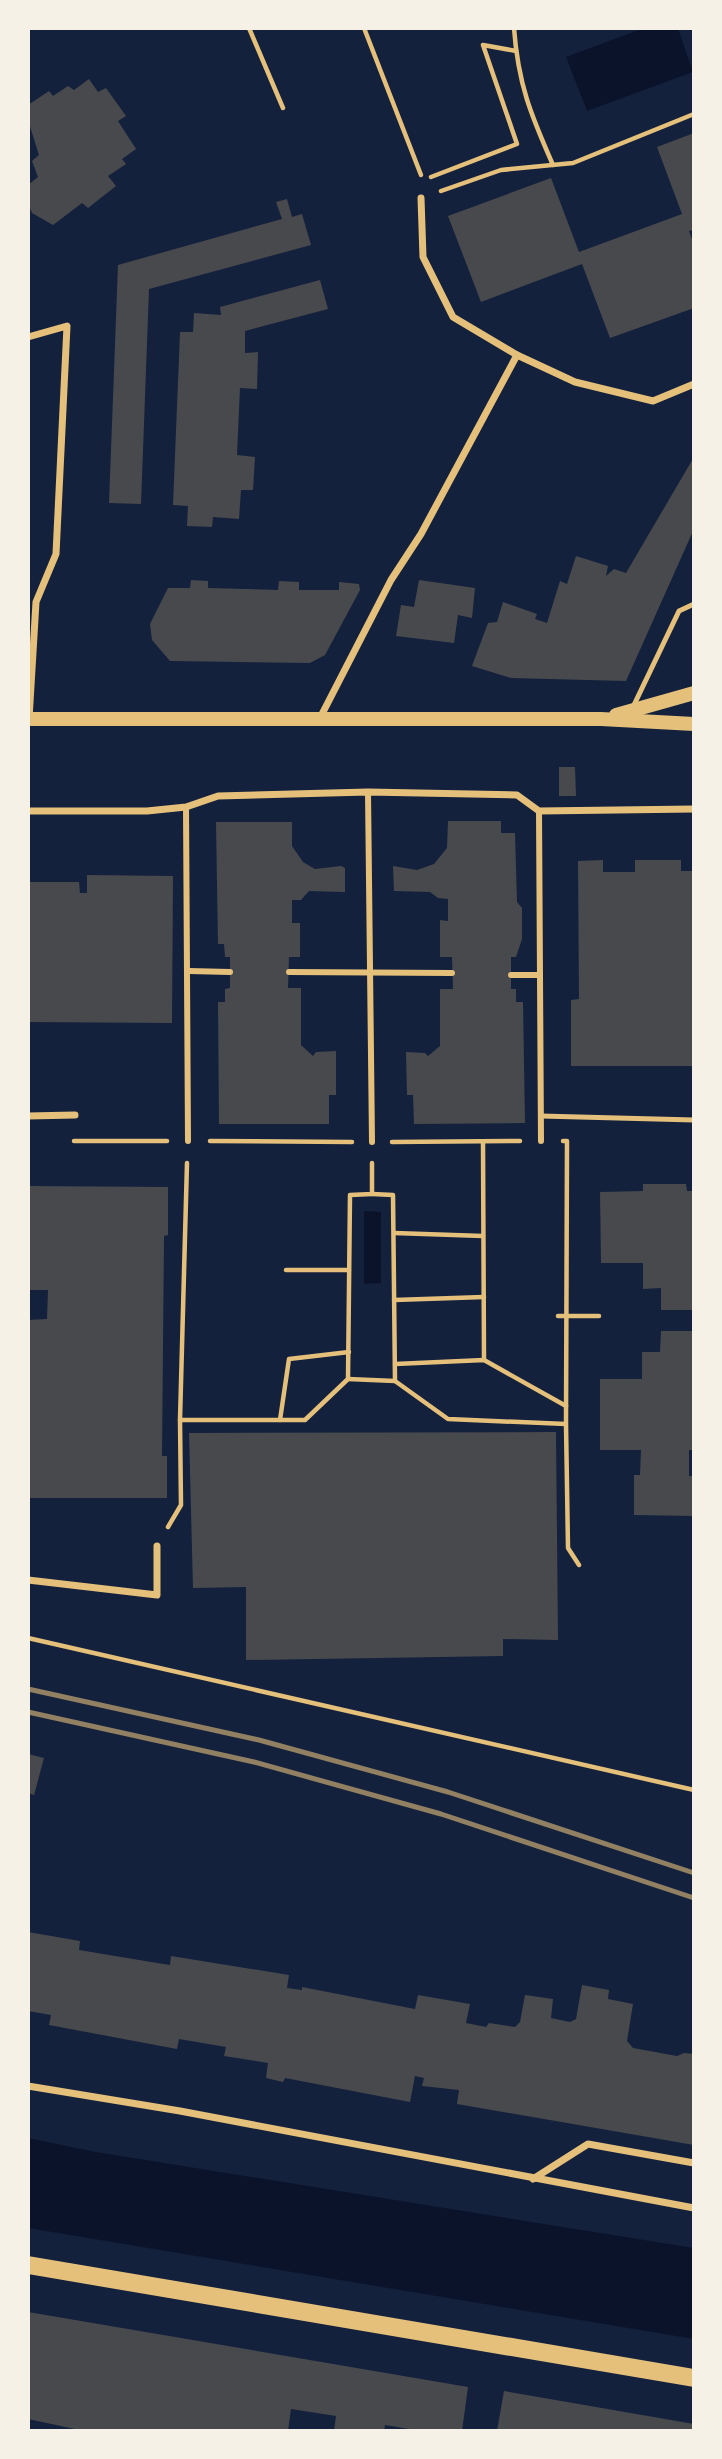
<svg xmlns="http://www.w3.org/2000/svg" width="722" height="2459" font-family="'DejaVu Sans',sans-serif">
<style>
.water{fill:#0b132b}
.building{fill:#48494c}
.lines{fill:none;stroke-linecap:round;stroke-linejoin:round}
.path{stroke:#e5c07b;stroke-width:4.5}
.service{stroke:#e5c07b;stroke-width:5}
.pedestrian{stroke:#e5c07b;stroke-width:6}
.minor{stroke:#e5c07b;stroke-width:7}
.secondary{stroke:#e5c07b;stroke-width:14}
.primary{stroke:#e5c07b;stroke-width:18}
.rail{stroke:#918062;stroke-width:5}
</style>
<rect width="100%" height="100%" fill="#14213d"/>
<g class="water">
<path d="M644,28H678L693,72L587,111L566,57Z"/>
<path d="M364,1211L381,1212V1283L364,1284Z"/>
<path d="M28,2138L96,2152L694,2248V2339L28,2228Z"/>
</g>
<g class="building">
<path d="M89,79L98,92L106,88L126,116L118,121L136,149L122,159L126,164L108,176L116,186L88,208L82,203L53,225L32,213L28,203V185L38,177L32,161L39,155L28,120V105L49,91L53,96L68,86L74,90Z"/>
<path d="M694,133V230L689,231L694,245V308L610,338L582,264L481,302L448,216L551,178L579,252L682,214L657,147Z"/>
<path d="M287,199L292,217L302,214L311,245L149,289L141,504L109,503L118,265L282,219L276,202Z"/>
<path d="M320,280L328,309L245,331V353L258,352L257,389L240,388L237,455L255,457L253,490H241L239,519L213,517L212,527L187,526L188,506L173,505L180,332H193L194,313L221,315L220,307Z"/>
<path d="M694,457V529L626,681L511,678L472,666L488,623L497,622L503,602L537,614L535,619L547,623L560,581L567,584L576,556L608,566L606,576L614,569L626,573Z"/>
<path d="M191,580L208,581V588L278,590L279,581L299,582V590H339V582L359,584L360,590L325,655L310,663L170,661L152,640L150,624L168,588H190Z"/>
<path d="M419,580L475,588L472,618L458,615L454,643L396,636L401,605L414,607Z"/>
<path d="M559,767H575L576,796H559Z"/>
<path d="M448,821H501V833H515L517,902L522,908V939L516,957H511V989H516V1002H523L525,1123L414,1124L413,1095H407L406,1052L425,1053L428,1056L440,1046V989H453L452,957H440V920L448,921V899L438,898L430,892L394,891L393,866L417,870L434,864L447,848Z"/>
<path d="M216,822H292V846L303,862L315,869L341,866L345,868V892L309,891L301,900H292V923H300V957H289L288,988H301V1045L313,1056L316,1052L336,1051V1095H329V1124H219L218,1002H225V989L230,988V957H225L224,944H218Z"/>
<path d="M603,860V872H635V860H681V871H694V1066H571V1000L579,999L578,861Z"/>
<path d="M87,875L173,876L172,1023L28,1022V882H79L80,893H87Z"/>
<path d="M643,1184H686L687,1191H694V1310H661V1288L643,1289V1263H601L600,1192L643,1191Z"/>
<path d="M29,1186L168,1187V1235L164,1236L162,1456H167V1498H28V1320L47,1319L48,1290H28Z"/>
<path d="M661,1331H694V1450H689V1476H694V1516L634,1515V1475H640L641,1450H600V1379H642V1352H660Z"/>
<path d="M556,1432L558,1640L503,1639V1656L246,1660V1587L193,1588L189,1433Z"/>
<path d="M28,1754L44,1758L34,1795L28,1793Z"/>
<path d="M28,1932L80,1941L79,1950L157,1963L170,1965L171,1956L289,1975L287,1988L302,1990V1987L415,2009L418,1995L470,2004L466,2023L486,2027L489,2023L515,2027L520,2022L525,1995L553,1999L551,2018L570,2022L576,2019L582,1985L609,1990L608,1999L633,2004L627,2041L633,2048L677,2056L684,2053L694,2054V2145L457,2104L459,2090L422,2086L424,2078L415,2076L410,2102L285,2078L283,2082L266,2078L268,2063L224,2056L226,2047L179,2039L177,2049L49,2025L51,2015L28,2011Z"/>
<path d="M28,2312L468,2387L462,2431H421L385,2425L384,2431H334L336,2416L291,2409L288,2431H84L28,2419Z"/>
<path d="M504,2391L694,2424V2431H497Z"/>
</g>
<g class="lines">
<g class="path">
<path d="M249,28L283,108"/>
<path d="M364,28L421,175"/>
<path d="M514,28C518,84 531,115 553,165"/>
<path d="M431,177L517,144L483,45L516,51"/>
<path d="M441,191L501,170L573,163L694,114"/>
<path d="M74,1141H167"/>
<path d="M210,1141L352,1142"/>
<path d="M392,1142L520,1141"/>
<path d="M483,1142L484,1360"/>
<path d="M187,1163L180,1420H305L348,1379L350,1195L372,1194V1163"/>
<path d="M372,1194L393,1195L395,1381L448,1419L566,1424L567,1141H563"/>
<path d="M394,1233L483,1236"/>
<path d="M286,1270H349"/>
<path d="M394,1300L484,1297"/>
<path d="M558,1316H599"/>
<path d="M395,1364L484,1360L566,1406"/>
<path d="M348,1379L395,1381"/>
<path d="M280,1420L289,1359L349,1352"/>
<path d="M566,1424L568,1548L579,1565"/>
<path d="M168,1527L181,1505L180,1420"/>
<path d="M28,1638L694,1790"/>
</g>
<g class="service">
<path d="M633,707L679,611L694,604"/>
<path d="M541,1116L694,1120"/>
</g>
<g class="pedestrian">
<path d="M368,792L372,1142"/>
<path d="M186,807L188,1141"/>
<path d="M539,811L541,1141"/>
<path d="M189,971L230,972"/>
<path d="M289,972L452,973"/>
<path d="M511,975H540"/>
</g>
<g class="minor">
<path d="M421,198L423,257L453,317L517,355L575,382L653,401L694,384"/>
<path d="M28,337L67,326L56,554L36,602L29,719"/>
<path d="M320,718L391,580L421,534L517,355"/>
<path d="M28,811H147L186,807L218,796L368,792L517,795L539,811L694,809"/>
<path d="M28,1116L75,1115"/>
<path d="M28,1580L157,1595V1546"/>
<path d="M28,2086L180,2111L694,2208"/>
<path d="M533,2179L588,2144L694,2163"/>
</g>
<g class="secondary">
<path d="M616,715L694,693"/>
<path d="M28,719H601L694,724"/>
</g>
<path class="primary" d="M28,2265L694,2378"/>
<g class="rail">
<path d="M28,1689L259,1740L448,1792L694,1873"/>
<path d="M28,1712L254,1762L441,1814L694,1898"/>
</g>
</g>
<rect width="722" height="2459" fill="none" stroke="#f6f1e7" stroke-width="60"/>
</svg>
